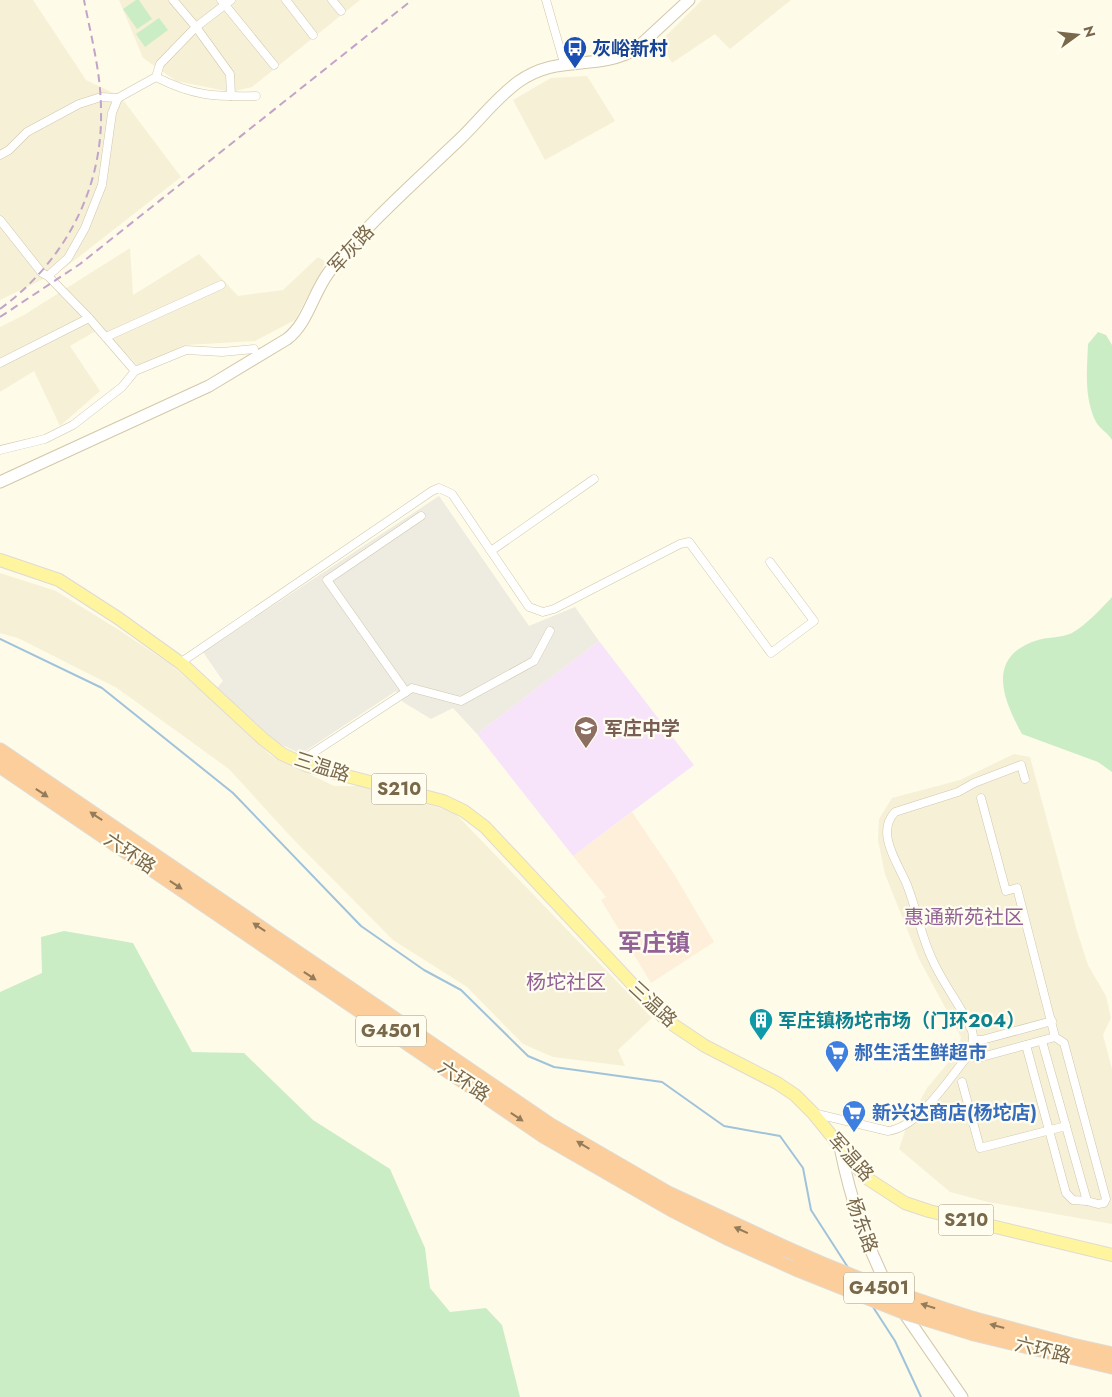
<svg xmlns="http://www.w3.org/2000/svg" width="1112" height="1397" font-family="Jost,'Noto Sans SC',sans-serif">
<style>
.residential{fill:#f6f0d6}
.commercial{fill:#feefdb}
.industrial{fill:#eeebe1}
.education{fill:#f8e4fa}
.green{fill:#caedc5}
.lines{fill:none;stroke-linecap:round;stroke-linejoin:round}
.stream{stroke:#a0c3dc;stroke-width:2}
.street-casing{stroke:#d1c7ac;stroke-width:9}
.secondary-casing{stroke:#d4c8aa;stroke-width:13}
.primary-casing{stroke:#dfdbd4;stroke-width:14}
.highway-casing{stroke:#dfdbd4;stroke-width:17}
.street{stroke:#fff;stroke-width:8}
.secondary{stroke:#fff;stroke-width:11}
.primary{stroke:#fff59e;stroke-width:12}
.highway{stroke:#fbce9c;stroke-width:15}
.rail{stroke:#c2a4c9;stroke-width:2;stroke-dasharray:8 5;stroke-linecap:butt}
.highway-bridge-casing{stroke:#dfdbd4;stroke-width:17;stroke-linecap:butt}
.highway-bridge{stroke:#fbce9c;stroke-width:15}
.oneway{fill:#947c5a}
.labels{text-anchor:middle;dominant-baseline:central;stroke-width:4.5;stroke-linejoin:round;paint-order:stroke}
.shield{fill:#fffdf0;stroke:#a2957c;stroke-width:1}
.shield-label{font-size:18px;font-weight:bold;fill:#7a684a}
.transit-label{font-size:19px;font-weight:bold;fill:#164399;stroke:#fffdf0;text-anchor:start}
.street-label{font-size:19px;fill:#7a684a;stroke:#fffdf0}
.education-label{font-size:19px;font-weight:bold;fill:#785e54;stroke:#fffdf0;text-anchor:start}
.culture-label{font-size:19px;font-weight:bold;fill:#0d838f;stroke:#fffdf0;text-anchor:start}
.shop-label{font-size:19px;font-weight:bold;fill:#366cbe;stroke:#fffdf0;text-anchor:start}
.neighbourhood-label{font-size:20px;fill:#926296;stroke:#fffdf0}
.district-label{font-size:24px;font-weight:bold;fill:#926296;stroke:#fffdf0}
</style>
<rect width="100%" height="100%" fill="#fefbe8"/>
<g class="residential">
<path d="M0,0H33L86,80L120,96L181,177L62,270L0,300Z"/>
<path d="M119,0H360L252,87L231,92L176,81L143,58Z"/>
<path d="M702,0H791L730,49L715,34L672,63L659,43Z"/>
<path d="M587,76L615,121L545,160L513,100L551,78Z"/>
<path d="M130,248L133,295L199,254L238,296L283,290L318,257L326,262L295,320L255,341L186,345L140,368L101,328L70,346L100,391L60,426L34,371L0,392V327L24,315Z"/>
<path d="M0,573L56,591L119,630L170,664L234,719L270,755L334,786H360L454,812L652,1018L618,1050L625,1066L553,1057L523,1044L467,987L393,940L292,838L229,769L117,688L18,638L0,633Z"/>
<path d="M1014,754L1030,757L1077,931L1088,965L1106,996L1111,1018L1103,1035L1112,1069V1224L988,1202L950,1192L899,1149L908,1122L927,1088L958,1051L961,1037L919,959L885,874L878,840L879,819L892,798L960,780Z"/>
</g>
<path class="commercial" d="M632,812L674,874L714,942L651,983L601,900L606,897L573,856Z"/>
<path class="industrial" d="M439,496L529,626L575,607L599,641L477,734L453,708L431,719L403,702L396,691L301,754L278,743L217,688L223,681L203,652Z"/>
<path class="education" d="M599,641L694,765L573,856L477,734Z"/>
<g class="green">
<path d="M136,0H139L152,19L137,29L123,9Z"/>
<path d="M159,18L168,30L145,47L136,34Z"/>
<path d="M1098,332L1106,335L1112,345V440C1108,433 1100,429 1096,422C1084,398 1087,370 1088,344Z"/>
<path d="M1112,597V772L1098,762L1022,734C1002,698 986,656 1038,640C1048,637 1062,638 1072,633C1087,624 1100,610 1112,597Z"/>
<path d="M64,931L133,943L192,1052L244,1053L313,1120L390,1169L425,1248L430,1288L450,1312L486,1308L502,1325L520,1397H0V992L42,973L41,937Z"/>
</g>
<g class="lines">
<g class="stream">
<path d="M0,639L102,688L233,793L361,926L424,970L461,990L528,1056L554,1067L662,1082L724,1126L780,1136L803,1168L811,1210L849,1269"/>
<path d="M873,1307L895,1341L921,1397"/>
</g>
<g class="street-casing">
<g id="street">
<path d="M221,0L274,65"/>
<path d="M231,0L196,27L230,74L231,96"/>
<path d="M286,0L313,35"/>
<path d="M332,0L341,11"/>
<path d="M546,0L564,63"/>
<path d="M156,77C193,96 215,97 256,96"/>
<path d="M0,155L9,150L27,132L79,104L101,97L118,98"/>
<path d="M0,220L42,273L48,276L89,318L135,371"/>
<path d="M48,276L68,258L85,228L102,185L112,113L118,98L156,77L160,64L196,27L173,0"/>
<path d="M106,337L221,285"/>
<path d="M0,363L89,318"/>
<path d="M0,450L45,439L73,425L122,387L135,371L186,350L222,352L254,349"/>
<path d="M491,551L594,479"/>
<path d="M180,663L432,491L439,488L452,494L529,607L543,612L554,609L680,544L689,542L771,653L814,621L770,562"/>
<path d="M406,692L327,580L421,516"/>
<path d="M299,762L412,688L461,701L534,661L550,631"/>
<path d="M981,798L1006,891L1017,888L1055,1037L1064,1043L1106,1199L1104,1203L1098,1204L1087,1201L1042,1041"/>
<path d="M973,1040H982L1052,1021"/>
<path d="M1026,1045L1066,1193L1073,1200L1087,1201"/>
<path d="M968,1055L978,1058L1055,1037"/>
<path d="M962,1082L980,1148L1066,1126"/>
<path d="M813,1113L888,1131C919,1127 948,1080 967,1057C971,1049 975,1040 972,1031C964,1010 943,984 933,961C921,937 917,910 907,885C898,863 875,833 895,812L958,792L974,783L1021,765L1025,779"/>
</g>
</g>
<g class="secondary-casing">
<g id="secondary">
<path d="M0,482L209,386L287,339C308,323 313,293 329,272C366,225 415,182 459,140C479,121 496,98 518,82C558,53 596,72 636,49L689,0"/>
<path d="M840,1147C851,1201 866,1246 892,1295"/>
<path d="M902,1310L962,1397"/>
</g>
</g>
<g class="primary-casing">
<path id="primary" d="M0,560L59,580L118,618L182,664L263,739L282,754L308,766L443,801L464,811L485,827L666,1020L705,1046L777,1083L795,1095L813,1113L865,1177L905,1203L929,1211L1112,1255"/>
</g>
<g class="highway-casing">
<g id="highway">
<path d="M0,751L549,1125L668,1194L786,1249"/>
<path d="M0,765L545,1136L672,1209L727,1237L796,1268"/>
<path d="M975,1320L1072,1346L1112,1355"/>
<path d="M974,1333L1112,1366"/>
</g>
</g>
<use href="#street" class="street"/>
<use href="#secondary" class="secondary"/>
<use href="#primary" class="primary"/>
<use href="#highway" class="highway"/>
<g class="rail">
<path d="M0,309C64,262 103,190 101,110C101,73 91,36 84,0"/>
<path d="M0,317L80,264L412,0"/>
</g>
<g class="highway-bridge-casing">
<g id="highway-bridge">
<path d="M786,1249C848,1277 910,1300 975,1320"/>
<path d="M796,1268L906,1312L974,1333"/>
</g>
</g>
<use href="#highway-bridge" class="highway-bridge"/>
</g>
<defs><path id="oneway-solid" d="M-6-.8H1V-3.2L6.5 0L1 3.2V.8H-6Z" transform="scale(1.25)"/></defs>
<g class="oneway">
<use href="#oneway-solid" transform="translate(42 793) rotate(34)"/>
<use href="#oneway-solid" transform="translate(96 816) rotate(-146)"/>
<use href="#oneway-solid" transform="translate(176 885) rotate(34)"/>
<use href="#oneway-solid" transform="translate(259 927) rotate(-146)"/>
<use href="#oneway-solid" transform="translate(310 976) rotate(34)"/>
<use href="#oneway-solid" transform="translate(517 1117) rotate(34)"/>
<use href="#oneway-solid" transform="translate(583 1145) rotate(-149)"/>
<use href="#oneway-solid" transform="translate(741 1230) rotate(-156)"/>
<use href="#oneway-solid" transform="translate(928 1306) rotate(-163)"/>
<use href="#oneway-solid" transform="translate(997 1326) rotate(-165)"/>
</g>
<defs>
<g id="bus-pin" transform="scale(1.25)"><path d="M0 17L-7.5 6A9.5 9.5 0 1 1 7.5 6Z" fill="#1a4fb4" stroke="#fffdf0"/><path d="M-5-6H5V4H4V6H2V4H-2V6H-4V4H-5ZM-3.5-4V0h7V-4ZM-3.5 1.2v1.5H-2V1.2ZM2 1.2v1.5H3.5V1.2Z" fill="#fff"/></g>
<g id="school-pin" transform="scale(1.25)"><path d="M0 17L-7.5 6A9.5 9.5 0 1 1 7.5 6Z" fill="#8d6e63" stroke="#fffdf0"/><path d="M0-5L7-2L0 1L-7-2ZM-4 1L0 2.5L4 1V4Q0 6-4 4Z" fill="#fff"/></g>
<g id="building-pin" transform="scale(1.25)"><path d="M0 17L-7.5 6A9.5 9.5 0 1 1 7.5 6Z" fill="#0f9aa8" stroke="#fffdf0"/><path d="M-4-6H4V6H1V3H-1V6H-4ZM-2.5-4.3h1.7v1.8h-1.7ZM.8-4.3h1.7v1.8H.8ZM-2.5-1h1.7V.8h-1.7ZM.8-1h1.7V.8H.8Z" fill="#fff"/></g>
<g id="supermarket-pin" transform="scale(1.25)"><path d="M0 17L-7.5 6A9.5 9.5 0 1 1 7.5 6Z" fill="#3f7fe0" stroke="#fffdf0"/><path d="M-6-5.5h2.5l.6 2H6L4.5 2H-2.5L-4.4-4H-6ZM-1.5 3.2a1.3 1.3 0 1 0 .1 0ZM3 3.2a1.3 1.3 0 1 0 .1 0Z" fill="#fff"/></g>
</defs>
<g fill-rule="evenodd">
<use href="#bus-pin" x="575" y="48"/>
<use href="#school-pin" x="586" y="728"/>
<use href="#building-pin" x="761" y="1020"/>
<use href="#supermarket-pin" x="837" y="1052"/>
<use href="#supermarket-pin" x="854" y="1112"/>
</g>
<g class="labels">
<g class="shield">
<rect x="371.5" y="773.5" width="55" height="31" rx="4"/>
<rect x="356" y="1015.5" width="70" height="31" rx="4"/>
<rect x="938.5" y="1204.5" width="55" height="31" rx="4"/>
<rect x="844" y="1272.5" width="70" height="31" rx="4"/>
</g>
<g class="shield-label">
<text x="399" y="789">S210</text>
<text x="391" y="1031">G4501</text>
<text x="966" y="1220">S210</text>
<text x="879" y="1288">G4501</text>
</g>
<g class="transit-label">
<text x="592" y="48">灰峪新村</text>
</g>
<g class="street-label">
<text transform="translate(351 249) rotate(-48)">军灰路</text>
<text transform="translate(322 767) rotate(18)">三温路</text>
<text transform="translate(130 853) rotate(34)">六环路</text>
<text transform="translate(653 1004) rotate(43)">三温路</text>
<text transform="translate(464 1081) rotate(34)">六环路</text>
<text transform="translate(851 1157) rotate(48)">军温路</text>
<text transform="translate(862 1225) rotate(70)">杨东路</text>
<text transform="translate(1043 1350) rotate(14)">六环路</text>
</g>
<g class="education-label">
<text x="604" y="728">军庄中学</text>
</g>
<g class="culture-label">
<text x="778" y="1020">军庄镇杨坨市场（门环204）</text>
</g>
<g class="shop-label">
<text x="854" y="1052">郝生活生鲜超市</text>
<text x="872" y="1112">新兴达商店(杨坨店)</text>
</g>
<g class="neighbourhood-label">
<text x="964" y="917">惠通新苑社区</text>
<text x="566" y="982">杨坨社区</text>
</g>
<g class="district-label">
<text x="654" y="942">军庄镇</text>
</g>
</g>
<g transform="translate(1077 35) rotate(75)" stroke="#fffdf0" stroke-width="4" paint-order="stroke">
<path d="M0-4L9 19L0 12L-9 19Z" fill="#7a684a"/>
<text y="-8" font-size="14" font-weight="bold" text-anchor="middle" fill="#7a684a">N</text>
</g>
</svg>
